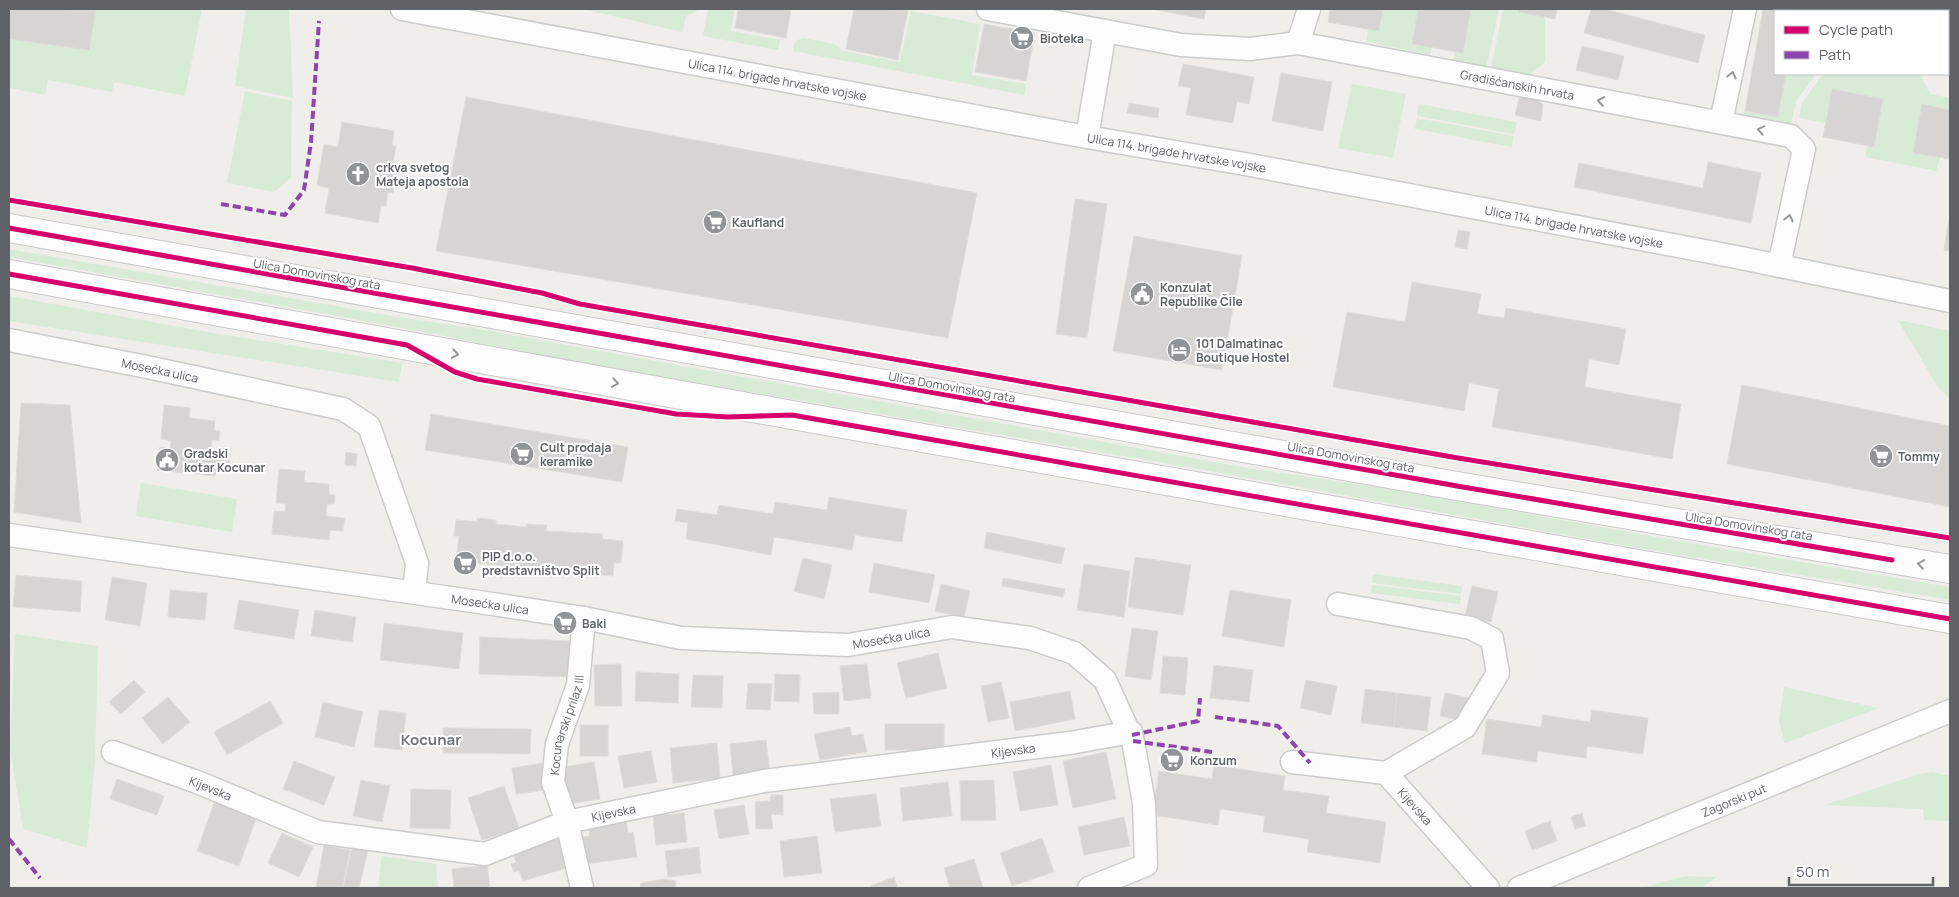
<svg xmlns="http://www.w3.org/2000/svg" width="1959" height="897" font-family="Manrope,sans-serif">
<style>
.green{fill:#d8ebd6}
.building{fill:#d6d5d3;stroke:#deddd9}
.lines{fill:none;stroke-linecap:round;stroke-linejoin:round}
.street-casing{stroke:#cbcccc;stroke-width:25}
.secondary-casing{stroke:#cacacb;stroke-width:30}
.street{stroke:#fdfcfc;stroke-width:22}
.secondary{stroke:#fdfcfc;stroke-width:28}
.quiet{stroke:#8e44ad;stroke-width:4;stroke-dasharray:8 4;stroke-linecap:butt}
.cycleway-casing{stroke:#fff;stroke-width:8}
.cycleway{stroke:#d6006c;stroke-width:5}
.oneway{stroke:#96999c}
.labels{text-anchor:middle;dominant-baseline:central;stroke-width:4;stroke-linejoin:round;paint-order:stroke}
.poi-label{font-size:12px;font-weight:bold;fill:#5f6368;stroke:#fff;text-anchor:start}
.street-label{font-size:12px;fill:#5f6368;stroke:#fff}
.quarter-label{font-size:15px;font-weight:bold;fill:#70757a;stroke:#fff}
</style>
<rect width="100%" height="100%" fill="#efeeea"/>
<g class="green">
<path d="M9,9H202L185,96L114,82L112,92L48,80L45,95L9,88Z"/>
<path d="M246,9H289L293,98L235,86Z"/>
<path d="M582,9H698L697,11L686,16L683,32Z"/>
<path d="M708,9H735L731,31L780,40L778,50L703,36Z"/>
<path d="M1383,9H1418L1412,43L1431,47L1430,55L1366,41L1368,29L1379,31Z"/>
<path d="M1471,9H1499L1486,68L1453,61L1455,51L1463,53Z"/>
<path d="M1503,9H1519L1518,12L1545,17V62L1526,77L1491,69Z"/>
<path d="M1797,9H1839L1838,11H1797Z"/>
<path d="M1846,9H1950V29L1948,32V11H1845Z"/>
<path d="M911,11L980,24L972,75L1026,84L1025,95L793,51L795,41L803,38L834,44L843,51L900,62Z"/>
<path d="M1786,74H1816L1796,101L1791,125L1788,126L1743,117L1745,111L1778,117Z"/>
<path d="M1823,74H1920L1930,94L1950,98V110L1922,105L1913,152L1940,158L1936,171L1865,157L1867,146H1874L1883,99L1832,89L1825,123L1799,118L1802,103Z"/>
<path d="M1352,84L1406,94L1393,158L1338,148Z"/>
<path d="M245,91L292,101L291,178L274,192L227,183Z"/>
<path d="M1419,104L1517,122L1514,134L1417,116Z"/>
<path d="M1417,118L1514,136L1512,147L1415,129Z"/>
<path d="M9,249L399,317L478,329L1248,468L1378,487L1712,547L1950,587V600L1650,550L1182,466L582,363L398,327L9,257Z"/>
<path d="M9,296L207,332L402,363L399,382L9,321Z"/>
<path d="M1898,320L1950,331V399L1938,387Z"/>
<path d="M141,483L237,499L232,532L136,516Z"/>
<path d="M1373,574L1462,586L1461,594L1372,583Z"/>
<path d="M1372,585L1461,596L1460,604L1371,593Z"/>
<path d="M15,634L98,646L95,759L87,848L23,829L10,748Z"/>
<path d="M1784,687L1878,708L1785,743L1779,721Z"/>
<path d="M1932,772L1950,776V821L1924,820L1923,809L1825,805L1919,774Z"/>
<path d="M382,856L436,864L438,888H378Z"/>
<path d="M1685,876L1717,877L1701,888H1641Z"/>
</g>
<g class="building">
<path d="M9,9L96,10L89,50L9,39Z"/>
<path d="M738,9H791L786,38L735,28Z"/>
<path d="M854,9L908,10L898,60L846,49Z"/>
<path d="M1152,9H1206L1204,19Z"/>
<path d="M1330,9H1383L1379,31L1328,22Z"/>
<path d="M1418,9H1471L1463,53L1412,44Z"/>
<path d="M1519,9H1557L1555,19L1518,12Z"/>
<path d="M1591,9H1604L1705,35L1698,63L1584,33Z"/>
<path d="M1763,9H1797V11H1775V74H1786L1778,117L1745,111Z"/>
<path d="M984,24L1035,33L1026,81L975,72Z"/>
<path d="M1582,46L1624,56L1618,80L1576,70Z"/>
<path d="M1183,64L1254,77L1249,104L1237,101L1233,123L1186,115L1191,88L1178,86Z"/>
<path d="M1281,73L1332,82L1323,131L1272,121Z"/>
<path d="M1832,89L1883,99L1874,147L1823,137Z"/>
<path d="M1521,91L1531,94L1543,105L1541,121L1515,115Z"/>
<path d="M466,97L977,193L948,338L436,251Z"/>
<path d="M1129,103L1159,108L1158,118L1127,113Z"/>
<path d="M1922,104L1950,110V159L1913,153Z"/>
<path d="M342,122L394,131L392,146H396L393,162L399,163L393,193L388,192L386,206L381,205L378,223L325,213L329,188L317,185L324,144L338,147Z"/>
<path d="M1708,162L1761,173L1751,223L1574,187L1579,163L1703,188Z"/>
<path d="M1075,199L1107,204L1087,338L1056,334Z"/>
<path d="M1950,214V251L1944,250Z"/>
<path d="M1458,230L1470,232L1467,249L1455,247Z"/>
<path d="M1134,236L1242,256L1222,370L1113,351Z"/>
<path d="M1412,282L1481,294L1477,314L1504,318L1506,308L1626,329L1619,365L1589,359L1585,387L1681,404L1672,459L1492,427L1499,389L1469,383L1464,411L1333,387L1347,312L1405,322Z"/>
<path d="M1742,385L1950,426V507L1727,464Z"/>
<path d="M21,403L70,405L81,523L14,512Z"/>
<path d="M164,405L190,408L189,418L215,421L214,430L220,431L219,441L212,440L211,452L230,454L229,468L216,466L215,476L157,470L160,447L170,449L171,441L161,439Z"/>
<path d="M431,414L628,447L622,482L425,450Z"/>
<path d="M346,452L357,454L356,466L345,465Z"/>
<path d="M279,469L305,471L304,482L329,484V494L335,495L334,504H327L326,516L345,518L343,531L330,530L329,540L272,534L274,511L285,512L286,504L276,503Z"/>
<path d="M829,497L907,510L902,542L855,535L852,550L774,537L771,555L686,539L688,523L675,521L677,509L717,515L719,505L773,514L775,502L827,510Z"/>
<path d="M477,518L496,520V524L526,527V524L547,525L546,531L603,534L602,539L623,541L621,563H614L613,576L456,561L459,536H454L456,520L477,522Z"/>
<path d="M987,532L1065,548L1061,564L984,548Z"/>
<path d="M1135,557L1191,565L1183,615L1128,607Z"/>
<path d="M803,558L832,565L824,599L794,591Z"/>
<path d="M874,563L935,575L929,603L869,592Z"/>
<path d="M1084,564L1130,571L1124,617L1077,610Z"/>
<path d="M16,575L82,581L80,612L13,607Z"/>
<path d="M112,577L147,583L140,626L105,620Z"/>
<path d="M1003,578L1065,589L1063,597L1002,586Z"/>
<path d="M941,584L970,591L964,617L935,611Z"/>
<path d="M1472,586L1498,592L1491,622L1465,616Z"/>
<path d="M170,590L207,593L205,620L168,617Z"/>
<path d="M1230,590L1291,600L1284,647L1222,636Z"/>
<path d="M239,600L299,610L294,639L234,629Z"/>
<path d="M315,610L356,617L352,642L311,636Z"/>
<path d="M384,623L463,633L459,669L380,660Z"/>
<path d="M1132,628L1158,631L1151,680L1125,676Z"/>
<path d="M480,637L571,641L570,677L479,674Z"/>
<path d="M938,653L947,688L906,698L897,663Z"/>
<path d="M1163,656L1188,658L1185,695L1160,693Z"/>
<path d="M621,664L622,706H595L594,665Z"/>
<path d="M867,664L871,698L844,701L840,666Z"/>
<path d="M1214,665L1253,670L1249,702L1210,698Z"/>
<path d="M636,672L679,674L678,703L635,701Z"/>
<path d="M775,674L800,675L799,702L774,701Z"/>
<path d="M693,675L723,676L722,708L691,707Z"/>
<path d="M134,680L145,692L121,714L109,702Z"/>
<path d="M1306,680L1337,686L1331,715L1300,708Z"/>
<path d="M1001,682L1009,718L988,722L981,686Z"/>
<path d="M748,683L772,684L770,710L746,709Z"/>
<path d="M1365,689L1397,693L1394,727L1361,723Z"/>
<path d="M1070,691L1075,719L1015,731L1010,702Z"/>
<path d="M839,692V714H814L813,693Z"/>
<path d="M1397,693L1431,697L1427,731L1394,727Z"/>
<path d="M1445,693L1469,698L1464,721L1440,716Z"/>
<path d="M168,697L190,722L163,744L142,718Z"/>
<path d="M270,701L283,723L227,755L214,732Z"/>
<path d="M323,702L363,712L354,747L315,737Z"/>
<path d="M379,710L406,713L402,750L374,747Z"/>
<path d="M1592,710L1648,718L1643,754L1587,746L1586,758L1538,751L1536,762L1482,754L1487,719L1541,727L1543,715L1590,722Z"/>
<rect x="885" y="724" width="59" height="26"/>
<rect x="580" y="725" width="28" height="31"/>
<path d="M850,727L852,736L863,734L867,752L820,760L814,734Z"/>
<path d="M443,728L531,729L530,754L443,753Z"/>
<path d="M766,740L770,773L733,777L730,744Z"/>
<path d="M717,743L720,778L673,783L670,748Z"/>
<path d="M651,751L657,782L624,788L618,756Z"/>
<path d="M1106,752L1116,799L1073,808L1063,761Z"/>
<path d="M294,761L335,777L324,805L283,789Z"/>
<path d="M594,762L600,799L569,804L563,767Z"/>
<path d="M542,763L546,790L516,794L512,768Z"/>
<path d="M1051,765L1058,805L1020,811L1013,772Z"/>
<path d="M1214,765L1285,776L1283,790L1329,796L1326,813L1386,822L1380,863L1307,852L1309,839L1263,832L1265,816L1220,809L1218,825L1152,815L1159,771L1212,779Z"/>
<path d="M117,779L164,796L157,815L110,799Z"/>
<path d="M361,780L390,786L382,822L353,816Z"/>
<path d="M994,780L996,820L961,821L960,781Z"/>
<path d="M948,782L952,816L903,821L900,788Z"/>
<path d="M504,786L519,828L482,840L468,798Z"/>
<path d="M411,789L451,790L450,829L410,828Z"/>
<path d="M876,794L881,826L835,832L830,799Z"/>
<path d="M217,795L259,810L239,866L197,851Z"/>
<path d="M771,795H783V815L771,814L773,829H756L755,802L770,801Z"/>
<path d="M744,805L749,834L719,839L714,810Z"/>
<path d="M684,813L687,842L656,845L653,816Z"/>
<path d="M1582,813L1586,826L1575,829L1571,817Z"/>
<path d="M1124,817L1130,846L1084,855L1078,827Z"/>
<path d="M626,820L628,833L633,832L637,857L585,864L582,837L590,836L588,825Z"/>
<path d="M1550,821L1557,841L1532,850L1525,831Z"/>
<path d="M282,833L313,847L299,877L268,863Z"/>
<path d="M563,836L569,867L523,881L519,870L514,872L511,864L516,862L513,854Z"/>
<path d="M817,836L822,873L784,877L780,841Z"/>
<path d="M1042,838L1054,872L1012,886L1000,853Z"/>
<path d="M324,845L350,850L342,888H316Z"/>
<path d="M352,847L368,850L359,888H343Z"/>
<path d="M699,847L701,873L668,877L665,851Z"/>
<path d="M974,859L983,888H950L944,868Z"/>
<path d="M487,865L490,888H454L452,869Z"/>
<path d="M894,877L898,888H872L871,886Z"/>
<path d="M663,879L676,881L675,888H640L641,883Z"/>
</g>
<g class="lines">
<g class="street-casing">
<g id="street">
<path id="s1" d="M402,9L1070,134L1245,164L1736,257L1950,301"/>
<path d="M988,9L1105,31L1087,137"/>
<path id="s2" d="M1105,31L1181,45L1250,49L1298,43L1791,136L1804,149L1779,266"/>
<path d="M1298,43L1309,9"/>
<path d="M1721,122L1745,9"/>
<path id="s3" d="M9,340L147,367L343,409L369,426L417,563L414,592"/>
<path id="s4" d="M9,535L479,602L584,618L681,638L848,645L952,627L1030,638L1074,653L1105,680L1133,741L1144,803L1146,865L1089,888"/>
<path d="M1338,604L1471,628L1492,639L1498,673L1465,727L1386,773"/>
<path id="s5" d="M113,752L197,782L318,832L485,854L567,822L764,781L1070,743L1131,732"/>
<path id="s6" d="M1292,762L1386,773L1488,888"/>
<path id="s7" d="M582,888L567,822L553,782L557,744L578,685L584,618"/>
<path id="s8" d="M1519,888L1950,711"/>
</g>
</g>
<g class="secondary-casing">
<g id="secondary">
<path d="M9,228L1457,486L1950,569"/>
<path d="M9,274L792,415L1950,619"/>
</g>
</g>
<use href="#street" class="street"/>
<use href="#secondary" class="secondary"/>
<g class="quiet">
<path d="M221,204L285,215L304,190L311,142L319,21"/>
<path d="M1215,717L1278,726L1310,763"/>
<path d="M1132,735L1198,721L1200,698"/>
<path d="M1133,741L1212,752"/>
<path d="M9,839L40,878"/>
</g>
<g class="cycleway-casing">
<g id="cycleway">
<path d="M9,200L412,268L542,293L580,304L1458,458L1950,538"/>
<path d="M9,228L1457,486L1892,560"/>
<path d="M9,274L407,345L455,372L477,379L676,414L728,417L792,415L1950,619"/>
</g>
</g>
<use href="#cycleway" class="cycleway"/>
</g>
<defs><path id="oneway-chevron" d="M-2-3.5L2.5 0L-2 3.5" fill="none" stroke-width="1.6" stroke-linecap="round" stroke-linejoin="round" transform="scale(1.25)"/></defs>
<g class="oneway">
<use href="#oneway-chevron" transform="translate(1732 75) rotate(-77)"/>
<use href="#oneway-chevron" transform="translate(1601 101) rotate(-170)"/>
<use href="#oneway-chevron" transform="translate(1761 130) rotate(-169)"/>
<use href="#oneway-chevron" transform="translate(1789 218) rotate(-77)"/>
<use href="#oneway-chevron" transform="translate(455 354) rotate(10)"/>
<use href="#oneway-chevron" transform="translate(615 383) rotate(10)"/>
<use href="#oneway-chevron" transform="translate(1921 564) rotate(-171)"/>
</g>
<defs>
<g id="supermarket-disc" transform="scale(1.25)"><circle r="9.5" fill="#919496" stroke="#fff"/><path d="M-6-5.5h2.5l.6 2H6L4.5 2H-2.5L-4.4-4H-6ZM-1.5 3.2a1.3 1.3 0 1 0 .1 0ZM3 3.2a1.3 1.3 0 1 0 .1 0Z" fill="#fff"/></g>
<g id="church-disc" transform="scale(1.25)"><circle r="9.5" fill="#919496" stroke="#fff"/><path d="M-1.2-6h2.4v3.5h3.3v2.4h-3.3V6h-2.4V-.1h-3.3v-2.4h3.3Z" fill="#fff"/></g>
<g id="civic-disc" transform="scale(1.25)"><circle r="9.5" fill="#919496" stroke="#fff"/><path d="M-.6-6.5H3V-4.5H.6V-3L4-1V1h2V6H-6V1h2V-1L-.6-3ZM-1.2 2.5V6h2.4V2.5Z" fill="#fff"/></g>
<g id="hotel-disc" transform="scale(1.25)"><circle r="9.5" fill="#919496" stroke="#fff"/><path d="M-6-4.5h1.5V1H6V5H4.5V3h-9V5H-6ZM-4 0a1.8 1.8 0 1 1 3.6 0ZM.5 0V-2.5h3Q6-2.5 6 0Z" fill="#fff"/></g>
</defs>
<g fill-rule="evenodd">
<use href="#supermarket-disc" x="1022" y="38"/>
<use href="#church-disc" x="358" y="174"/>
<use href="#supermarket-disc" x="715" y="222"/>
<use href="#civic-disc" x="1142" y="294"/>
<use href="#hotel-disc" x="1179" y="350"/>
<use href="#supermarket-disc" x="522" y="454"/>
<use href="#supermarket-disc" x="1881" y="456"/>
<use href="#civic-disc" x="167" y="460"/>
<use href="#supermarket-disc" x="465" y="563"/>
<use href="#supermarket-disc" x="565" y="623"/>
<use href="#supermarket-disc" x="1172" y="760"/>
</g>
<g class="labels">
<g class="poi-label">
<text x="1040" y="38">Bioteka</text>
<text x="376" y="167">crkva svetog<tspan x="376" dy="14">Mateja apostola</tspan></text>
<text x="732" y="222">Kaufland</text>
<text x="1160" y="287">Konzulat<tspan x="1160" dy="14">Republike Čile</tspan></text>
<text x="1196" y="343">101 Dalmatinac<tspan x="1196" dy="14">Boutique Hostel</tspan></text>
<text x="540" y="447">Cult prodaja<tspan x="540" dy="14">keramike</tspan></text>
<text x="184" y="453">Gradski<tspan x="184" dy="14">kotar Kocunar</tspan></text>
<text x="1898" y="456">Tommy</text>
<text x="482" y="556">PIP d.o.o.<tspan x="482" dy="14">predstavništvo Split</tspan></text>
<text x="582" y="623">Baki</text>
<text x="1190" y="760">Konzum</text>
</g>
<g class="street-label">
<text stroke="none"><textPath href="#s1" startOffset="382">Ulica 114. brigade hrvatske vojske</textPath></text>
<text stroke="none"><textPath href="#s2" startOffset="418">Gradišćanskih hrvata</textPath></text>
<text stroke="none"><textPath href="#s1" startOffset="788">Ulica 114. brigade hrvatske vojske</textPath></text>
<text stroke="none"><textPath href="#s1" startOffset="1192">Ulica 114. brigade hrvatske vojske</textPath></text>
<text transform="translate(317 274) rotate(10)">Ulica Domovinskog rata</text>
<text stroke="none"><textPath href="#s3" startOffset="154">Mosećka ulica</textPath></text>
<text transform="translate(952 387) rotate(10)">Ulica Domovinskog rata</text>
<text transform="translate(1351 457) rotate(10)">Ulica Domovinskog rata</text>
<text transform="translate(1749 526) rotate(9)">Ulica Domovinskog rata</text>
<text stroke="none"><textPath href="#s4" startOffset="486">Mosećka ulica</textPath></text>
<text stroke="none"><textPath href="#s4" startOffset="891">Mosećka ulica</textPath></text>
<text stroke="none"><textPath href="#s7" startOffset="169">Kocunarski prilaz III</textPath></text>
<text stroke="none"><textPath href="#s5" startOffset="929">Kijevska</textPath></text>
<text stroke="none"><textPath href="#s5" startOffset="104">Kijevska</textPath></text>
<text stroke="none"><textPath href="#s8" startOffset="232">Zagorski put</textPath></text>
<text stroke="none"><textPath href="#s6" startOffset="139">Kijevska</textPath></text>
<text stroke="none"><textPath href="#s5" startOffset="524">Kijevska</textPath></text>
</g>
<g class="quarter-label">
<text x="431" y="739">Kocunar</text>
</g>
</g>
<rect width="1959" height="897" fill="none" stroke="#5f6368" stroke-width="20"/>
<rect x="1774" y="10" width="175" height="65" fill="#ffffff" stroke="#bfc1c3"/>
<rect x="1784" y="26" width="25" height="8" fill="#d6006c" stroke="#bfc1c3"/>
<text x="1819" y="35" font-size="15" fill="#5f6368">Cycle path</text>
<rect x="1784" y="51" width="25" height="8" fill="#8e44ad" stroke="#bfc1c3"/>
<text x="1819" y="60" font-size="15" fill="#5f6368">Path</text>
<path d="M1789 877v8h144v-8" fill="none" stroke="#5f6368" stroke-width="2.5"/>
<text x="1796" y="877" font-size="15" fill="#5f6368" stroke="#ffffff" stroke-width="4" paint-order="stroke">50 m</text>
</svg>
